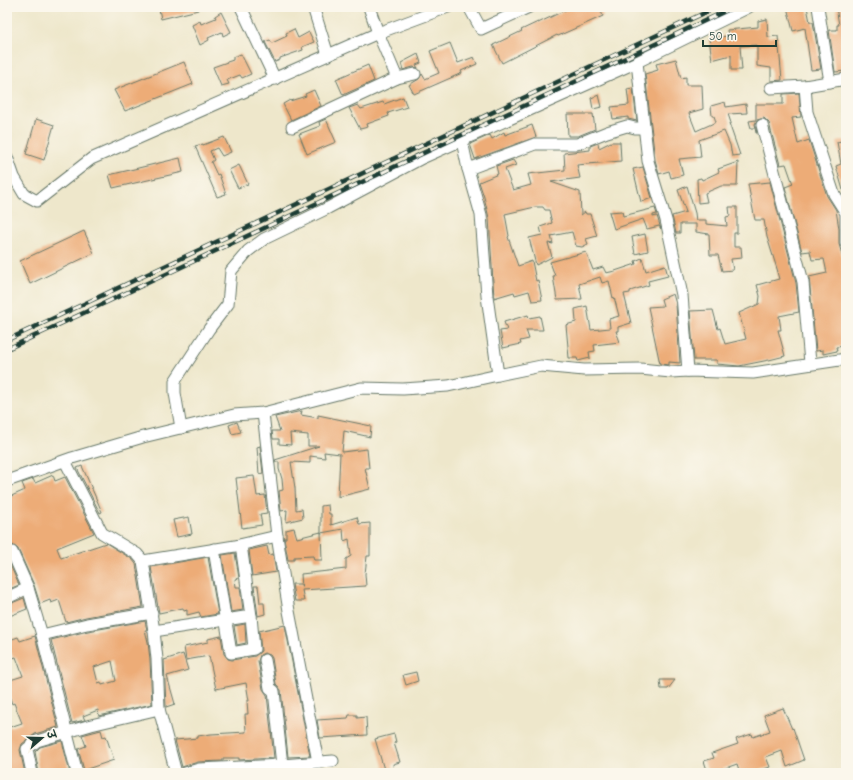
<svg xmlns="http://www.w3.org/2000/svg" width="853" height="780" font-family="'Comic Neue','Playpen Sans Deva',sans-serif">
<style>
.building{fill:#edac77;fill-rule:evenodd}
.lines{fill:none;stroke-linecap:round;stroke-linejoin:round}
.minor-casing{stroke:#677869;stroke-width:13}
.minor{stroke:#fff;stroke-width:11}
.rail-casing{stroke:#1f3d34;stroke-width:4.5}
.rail{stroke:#fbf7ec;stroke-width:3;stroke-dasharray:9;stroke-linecap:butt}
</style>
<rect width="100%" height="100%" fill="#fbf7ec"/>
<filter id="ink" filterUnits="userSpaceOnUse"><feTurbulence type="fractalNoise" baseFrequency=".025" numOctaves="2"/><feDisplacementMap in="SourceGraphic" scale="8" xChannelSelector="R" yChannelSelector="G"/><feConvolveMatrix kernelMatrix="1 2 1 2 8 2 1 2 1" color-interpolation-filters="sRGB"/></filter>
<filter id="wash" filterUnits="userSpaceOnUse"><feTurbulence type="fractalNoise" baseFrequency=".012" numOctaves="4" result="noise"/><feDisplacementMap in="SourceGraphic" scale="16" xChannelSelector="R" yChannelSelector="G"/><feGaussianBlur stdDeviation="0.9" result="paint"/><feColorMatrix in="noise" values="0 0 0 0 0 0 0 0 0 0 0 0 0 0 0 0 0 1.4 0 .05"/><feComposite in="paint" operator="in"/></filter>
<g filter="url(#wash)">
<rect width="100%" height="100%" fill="#eee7cb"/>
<g id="blocks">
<g class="building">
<path d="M166,7H198V10L161,19L159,9Z"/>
<path d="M572,7H599L603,16L558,36L557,35L502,63L493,45L522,31L521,30L538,22V23Z"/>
<path d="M787,7H807L810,22H813L821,69L811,70L805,28L793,31Z"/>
<path d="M836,7H846V71L835,72L829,30H837V25H839Z"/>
<path d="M221,12L231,32L223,36L222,32L208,38L209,40L200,45L192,25L200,21L201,24L216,18L215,16Z"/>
<path d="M767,19L768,37L778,36L782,80L771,81V68L757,66V45L740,46L742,70H731V55L712,60L709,38L728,36L727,30L758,27V21Z"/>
<path d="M294,29L298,38L309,32L314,42L302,47L303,50L280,58V60L275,62L265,42L270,40L272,43L287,36L286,33Z"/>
<path d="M450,43L458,63L474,57L477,64L461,71L462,73L414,94L409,85L419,79L422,74L425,79L439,73L430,51Z"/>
<path d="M241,54L251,74L242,78L240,75L227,80L229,84L221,86L213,67L233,60V57Z"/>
<path d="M418,54L421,63L416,65L418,68L413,67L403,70L401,63Z"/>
<path d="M676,59L681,78L686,77V85H702L703,109L689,113L696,131L716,122L714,116H712L711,106L725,102L726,107L746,104L747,113L728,114L731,123H729L740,155L732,156L730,145L724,131L699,140L701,157L679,159L683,175L671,178L669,171L659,174L655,160L645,74L658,70L656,64Z"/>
<path d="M184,62L193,84L125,111L114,90Z"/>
<path d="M368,65L374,81L343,95L336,79Z"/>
<path d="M633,88L637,121L628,119V117L613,119L611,107L629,105L627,89Z"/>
<path d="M314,90L321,106L291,120L283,104L290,100V101L306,96L305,94Z"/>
<path d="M799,93L801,117L792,118L798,144L809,140L827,196L836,210L839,229V244L846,270V346L836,347L837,351L823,354V350L816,351L809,277L827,273L824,259L812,260L810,251L802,252L785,187L793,184L786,164L780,165L769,123L764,118L757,120L755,124L757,133H756L755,128H751L749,121L756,120V104H783V94Z"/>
<path d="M599,95L602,107L593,109L591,98Z"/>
<path d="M403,97L407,107L388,113L389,116L367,124L368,127L360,129L349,108L358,105L361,109L383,102L384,104Z"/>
<path d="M567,114H593L595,129L578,136H568Z"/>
<path d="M36,119L54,125L44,160L26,154Z"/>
<path d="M326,119L336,142L307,154L299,134L320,126L319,122Z"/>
<path d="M532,125L536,137L475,159L470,144L490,135L492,139L504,132L505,135Z"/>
<path d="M224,137L231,152L222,156L217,148L210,151L214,160L211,162L217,175L219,174L226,194L217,197L195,146L203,144V145Z"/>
<path d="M846,140V190H843L836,166L841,164L837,142Z"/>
<path d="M611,142H620L621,161L577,165L580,178L551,182L580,192L581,215L585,212L586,214H590L597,236L586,239L588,244L582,247L576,246L572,232L551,236L553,244L548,243L552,257L536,265L529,238L542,235L540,227L552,223L549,210H545L543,207H535L505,214L509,236L508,237L518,266L532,261L536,281L538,280L542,300L532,301L529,291L515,295L514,292L494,298L489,218L484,197L479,182L498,174L496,166L513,160L516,165L505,169L513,190L531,185L528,174L565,170L564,153L590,150V146L598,143L599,148Z"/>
<path d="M180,158L183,172L113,188L109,175Z"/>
<path d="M738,162L737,186H721L705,193L707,202L698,203L697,179L701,178L702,180L719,172L718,169Z"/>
<path d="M239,165L248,184L238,188L229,170Z"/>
<path d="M643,167L652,198L641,202L633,169Z"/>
<path d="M770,182L796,283L799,312L779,316L781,330H778L785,356L769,360L739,366L717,364V360H694L690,311L713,310L718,329L720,328L725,344L746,339L739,313L759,304L760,296L757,285L779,279L777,272H778L767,237L764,220H755L748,184Z"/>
<path d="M687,186L695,213L696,221V220H706V224L727,226L726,217L730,216L729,207H737V233H734V247H741L742,258L731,259L733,270L722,271L718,255H710L709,234L696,232V224H680V233H676L672,216L686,212L678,190Z"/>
<path d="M655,208L657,214L653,215V217L657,216L661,229L659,226L647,229L643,219L614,229L609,212L622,211L623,216Z"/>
<path d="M84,231L94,253L30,284L20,261Z"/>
<path d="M645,234L648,251L635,254L632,237Z"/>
<path d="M586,252L593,270L603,267L606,273L615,271L636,264L635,261L642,258L646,271L665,265L668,276L648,281L649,285L630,291V293L624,294L631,323L618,327V331H616L620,342L594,345L595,351L589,352L590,358L578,361L577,358H569L566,325L576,322L575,309L587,306L591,330L610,328L609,319L619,316L614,297L613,298L609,281L602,283L600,277L579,284L582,299L557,300L553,276H555L550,262Z"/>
<path d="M673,294L676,304L680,363L669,362V365L660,364L648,307L663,306L661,299Z"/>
<path d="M528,315L529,318L540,316L543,330H526L529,339L520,341L521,344L503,348L500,331L507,330L504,322Z"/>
<path d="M302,411L301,415L318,418V415L371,426L370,437L344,431L342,452L367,449L369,468H365L370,489L338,497L340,454L324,452L325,458L310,456V463L291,462L295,488L296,510L302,509L303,518L286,522L287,510L281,511L279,491L283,490L282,479L279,469V462H276L275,460L319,446H308V435L290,433L291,445L279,444V439H273L272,431H280L275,417Z"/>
<path d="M237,422L241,432L232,434L229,425Z"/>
<path d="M260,446L263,473L259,474L257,447Z"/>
<path d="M82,466L102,512L100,513L77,468Z"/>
<path d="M53,475L55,481L65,477L94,533L57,548L61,558L106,543L132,559L136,564L143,607L86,617L66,622L59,600L51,603L50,600L40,604L34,585L18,549L13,545L7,547V498L25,490L22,483L33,479L35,483Z"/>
<path d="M254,476L257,496L265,495L267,513L260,514L262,525L242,528L236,478Z"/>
<path d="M328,505L329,514H331V525L357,517L359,524L370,523V556H367L365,574L366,586L302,590L304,601H295L292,584H301L302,588L301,574L346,569V559L351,556L349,539L344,541L343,529L321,533V506Z"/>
<path d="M189,517L192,534L177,537L173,520Z"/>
<path d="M294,528L297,538L321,532L322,560H314L313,556L294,557V560H288L284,538H286V530Z"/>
<path d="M267,546L269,555L273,554L276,572L252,576L249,550Z"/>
<path d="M235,553L239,578L235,579L236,587H240L243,610L231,612L222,555Z"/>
<path d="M208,557L218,614L201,617L199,612L187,615V610L184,611L183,608L159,613L151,567Z"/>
<path d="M7,558L19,585L7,590Z"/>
<path d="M254,586H258L260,603H264L265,614L258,616Z"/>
<path d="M24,598L27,609L7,617V605Z"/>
<path d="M145,621L147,630H145L148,642L150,660L152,704L99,716L98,710L83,716L85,720L72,723L51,640L88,631ZM112,661L116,681L102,685L101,682L98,683L94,667Z"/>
<path d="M245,624L246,643L237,645L234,626Z"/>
<path d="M285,625L310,756L288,757L281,690L276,684L272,658L270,655L264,653L260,655L258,661L263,689L267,695L274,758L239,760V758H223V761L198,762L182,767L175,740L198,738V736L211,734L246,732L245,714H248L247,701H249L246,683L216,689L209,656L186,660L184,647L208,642V639L221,636L224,654L228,659L232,660L255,656L261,651L259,631Z"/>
<path d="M35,636L58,727L35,734L22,744L20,750L25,773H7V728L22,723L14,703L12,704L7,689V681L23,676L16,657L13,658L7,641L18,637L20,641Z"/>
<path d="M183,654L188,670L167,676L175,704L166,707L164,660Z"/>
<path d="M416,672L418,681L406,685L403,675Z"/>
<path d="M660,680H675L668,689H661Z"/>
<path d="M783,708L792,729L793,728L804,760L787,767L782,751L766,757L770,767L753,773H740L737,764L723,769L724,773H708L704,761L714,758L712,753L738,744L736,739L752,734L753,737L770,731L764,715Z"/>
<path d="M349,715H357V718L366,717L367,735L320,738L317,720L348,718Z"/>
<path d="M101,730L103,737L106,736L114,760L84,770L78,749L86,746L82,735Z"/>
<path d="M394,734L396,742L394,743L400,762L393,764L394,773H385L375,739Z"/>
<path d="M62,741L70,773H39L35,752L40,747Z"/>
<path d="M316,769V773H261L283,772Z"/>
</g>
</g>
</g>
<g filter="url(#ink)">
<use href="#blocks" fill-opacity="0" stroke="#677869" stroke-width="1"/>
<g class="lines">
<g class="minor-casing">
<g id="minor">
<path d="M241,7L275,79"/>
<path d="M313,7L328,55"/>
<path d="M369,7L378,33L397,78"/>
<path d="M469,7L481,29L529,7"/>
<path d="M818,7L830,82"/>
<path d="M637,62L648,161L666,220L682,295L688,371"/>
<path d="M805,86L846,79"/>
<path d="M771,88L805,86L807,112L834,194L846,213V244"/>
<path d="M762,125L803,282L810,363"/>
<path d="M292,127L397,78L415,74"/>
<path d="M462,141L468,169L481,215L487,296L498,375L541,366L584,370L640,369L671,372L688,371L753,373L846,359"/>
<path d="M7,157L14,177L24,194L37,201L91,159L378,33L448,7"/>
<path d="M468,169L535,144H577L607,132L627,126L635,128H644"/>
<path d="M263,413L277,536L289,611L318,762"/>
<path d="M181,428L175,393V381L209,329L228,304L231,271L248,251L264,239L328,208L422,158L637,62L749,7"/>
<path d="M65,461L102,533L137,554L143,561L154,631L157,659L159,709"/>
<path d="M7,481L72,458L143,437L234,415L263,413L361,388L403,389L448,386L498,375"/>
<path d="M214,549L231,653L254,649L251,616L241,545"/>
<path d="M12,552L28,588L42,635L77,773"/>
<path d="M143,561L235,546L277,536"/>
<path d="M7,598L28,588"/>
<path d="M154,631L251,616"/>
<path d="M42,635L87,624L152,613"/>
<path d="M265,660L270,688L274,691L282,765"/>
<path d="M32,773L27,749L37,741L91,725L159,709L176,773"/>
<path d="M185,773L199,769L282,765L333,761"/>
</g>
</g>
<use href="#minor" class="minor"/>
<g class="rail-casing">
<g id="rail">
<path d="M7,340L717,7"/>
<path d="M7,349L734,7"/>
</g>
</g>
<use href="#rail" class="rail"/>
</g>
</g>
<rect width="853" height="780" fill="none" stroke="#fbf7ec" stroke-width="24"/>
<g transform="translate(42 738) rotate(70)" stroke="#fbf7ec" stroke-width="3" paint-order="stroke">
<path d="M0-3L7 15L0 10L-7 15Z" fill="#1f3d34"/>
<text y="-6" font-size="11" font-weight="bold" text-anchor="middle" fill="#1f3d34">उ</text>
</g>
<path d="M703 40v6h73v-6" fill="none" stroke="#1f3d34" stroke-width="2"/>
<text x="709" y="40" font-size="12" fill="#1f3d34" stroke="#fbf7ec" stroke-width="3" paint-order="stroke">50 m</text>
</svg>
